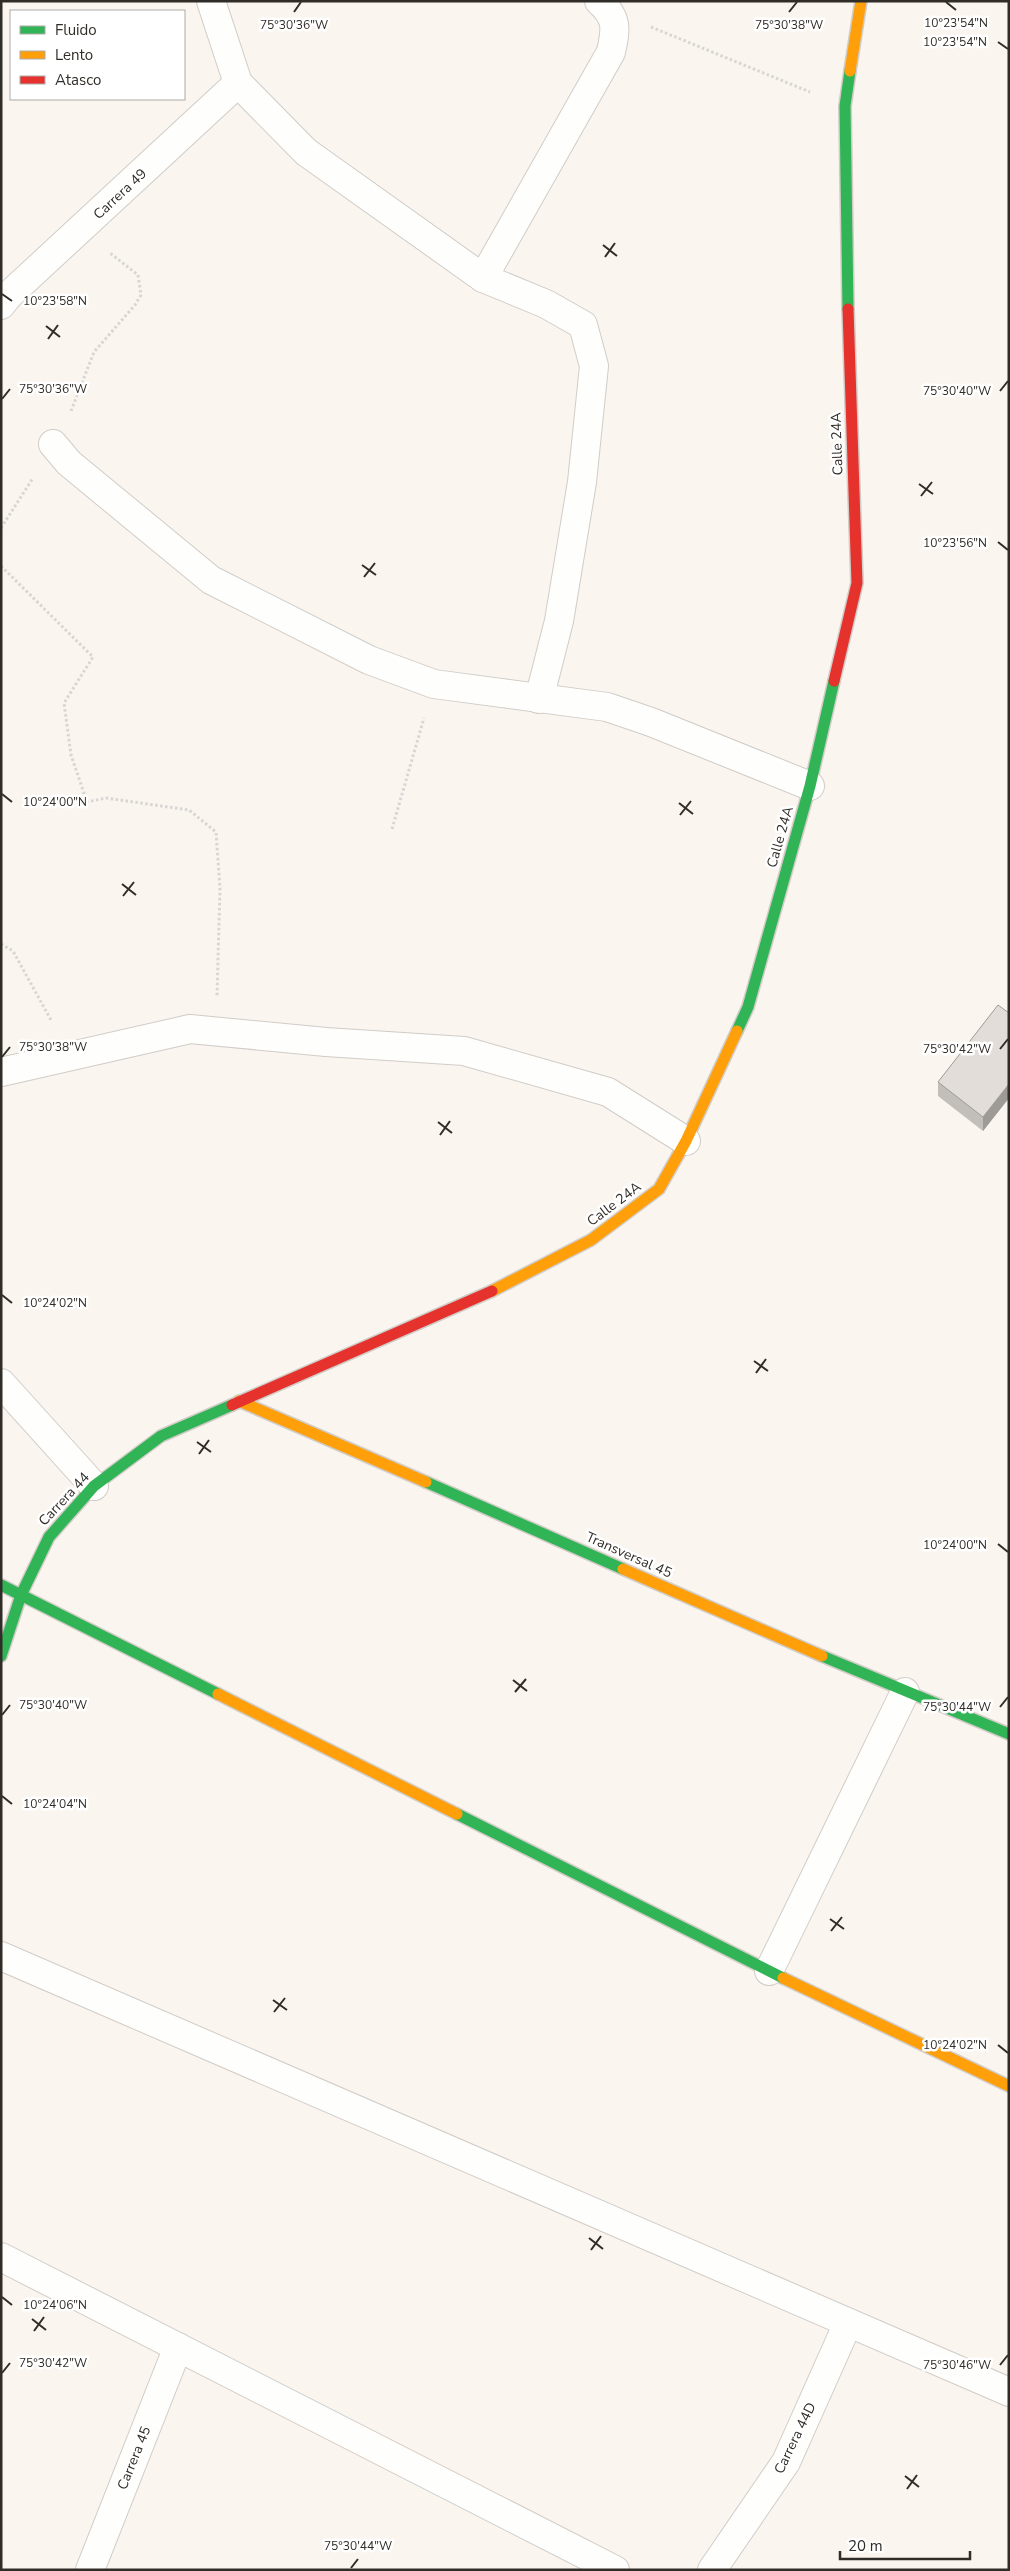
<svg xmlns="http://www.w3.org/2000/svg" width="1010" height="2571" font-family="'Nunito Sans',sans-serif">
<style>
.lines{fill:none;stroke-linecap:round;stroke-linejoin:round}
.street-casing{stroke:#d1ccc7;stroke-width:30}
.fast-casing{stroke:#d1ccc7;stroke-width:14}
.slow-casing{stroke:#d1ccc7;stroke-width:14}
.jam-casing{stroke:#d1ccc7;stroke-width:14}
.path{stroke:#d7d6d4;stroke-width:3;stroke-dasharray:2.5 2.5;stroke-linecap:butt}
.street{stroke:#fefefd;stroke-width:28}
.fast{stroke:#30b455;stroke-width:11}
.slow{stroke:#ff9f0a;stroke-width:11}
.jam{stroke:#e5322d;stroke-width:11}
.wall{fill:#c2beba}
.shaded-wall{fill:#9e9b97}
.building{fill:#e2ddd8;stroke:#9e9b97}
.ticks{fill:none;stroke:#302c27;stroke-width:2}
.labels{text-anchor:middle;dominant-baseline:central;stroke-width:5;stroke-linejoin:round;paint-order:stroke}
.street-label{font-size:14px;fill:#302c27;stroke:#fff}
.ticks-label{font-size:12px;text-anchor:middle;fill:#302c27;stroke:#fff;stroke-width:5;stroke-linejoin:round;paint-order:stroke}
</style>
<rect width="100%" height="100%" fill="#faf5ef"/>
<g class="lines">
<g class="street-casing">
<g id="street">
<path d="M211,1L238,83L306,152L483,278L546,304L583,325L594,366L582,482L559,621L539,699"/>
<path d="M483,278L611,52C616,29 618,18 599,1"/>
<path d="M1,305L9,295L238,83"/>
<path d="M53,444L69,463L211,580L369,660L434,684L607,707L651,722L810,786"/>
<path d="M1,1072L190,1029L326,1042L464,1051L608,1092L686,1141"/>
<path d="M1,1383L94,1486"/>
<path d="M1,1956L1009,2392"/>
<path d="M769,1971L905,1692"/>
<path d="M1,2257L615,2570"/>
<path d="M90,2570L178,2347"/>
<path d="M712,2570L786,2462L848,2323"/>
</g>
</g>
<g class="fast-casing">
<g id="fast">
<path d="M848,309L845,106L850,71"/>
<path d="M737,1031L748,1007L810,786L834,681"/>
<path d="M426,1482L623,1569"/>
<path d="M1,1585L218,1694"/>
<path d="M1,1656L21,1595L49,1537L94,1486L161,1436L232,1405"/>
<path d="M822,1656L1009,1734"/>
<path d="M457,1814L783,1978"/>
</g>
</g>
<g class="slow-casing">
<g id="slow">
<path d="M850,71L861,1"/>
<path d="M492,1291L591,1240L659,1189L686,1141L737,1031"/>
<path d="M239,1401L426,1482"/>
<path d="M623,1569L822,1656"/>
<path d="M218,1694L457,1814"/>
<path d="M783,1978L1009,2086"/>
</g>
</g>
<g class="jam-casing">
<g id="jam">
<path d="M834,681L857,583L848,309"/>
<path d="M232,1405L492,1291"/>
</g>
</g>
<g class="path">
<path d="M651,27L810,92"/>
<path d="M71,411L94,352L135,305L141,295L138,275L110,253"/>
<path d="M1,528L33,478"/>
<path d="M1,566L93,657L64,703L71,755L87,802L106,798L189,810L216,832L220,888L217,996"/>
<path d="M392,829L424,718"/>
<path d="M1,944L13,951L52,1022"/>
</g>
<use href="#street" class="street"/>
<use href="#fast" class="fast"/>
<use href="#slow" class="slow"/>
<use href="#jam" class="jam"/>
</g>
<path class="wall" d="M1009,1013V1098L983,1131L938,1096V1082Z"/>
<path class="shaded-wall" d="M1009,1084V1098L983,1131V1117Z"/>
<path class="building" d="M998,1005L1009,1013V1084L983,1117L938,1082Z"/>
<path class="ticks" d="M946,2L956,10M294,12L301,2M789,12L797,2M998,42L1008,49M603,245L617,256M605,257L615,243M2,294L12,301M46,326L60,337M48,339L58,325M1000,391L1008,381M2,399L10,389M919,484L933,494M921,496L932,482M998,542L1008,550M362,565L376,575M364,577L375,563M2,794L12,802M679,803L693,814M680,815L691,801M122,884L136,895M123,896L134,882M1000,1049L1008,1039M2,1057L10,1047M438,1122L452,1133M440,1135L450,1121M2,1295L12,1303M754,1361L768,1371M756,1373L766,1359M197,1442L211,1452M199,1454L209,1440M998,1544L1008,1552M513,1680L527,1691M515,1692L526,1679M1000,1707L1008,1697M2,1715L10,1705M2,1796L12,1804M830,1919L844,1929M831,1931L842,1917M273,2000L287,2010M274,2012L285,1998M998,2045L1008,2053M589,2238L603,2249M591,2250L601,2236M2,2297L12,2305M32,2319L46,2330M34,2331L44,2317M1000,2365L1008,2355M2,2373L10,2363M905,2476L919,2487M907,2489L917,2475M351,2568L358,2559"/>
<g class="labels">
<g class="street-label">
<text transform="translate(120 194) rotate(-43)">Carrera 49</text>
<text transform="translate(837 444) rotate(-92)">Calle 24A</text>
<text transform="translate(780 837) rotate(-74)">Calle 24A</text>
<text transform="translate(614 1204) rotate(-37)">Calle 24A</text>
<text transform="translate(64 1499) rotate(-47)">Carrera 44</text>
<text transform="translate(629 1555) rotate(24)">Transversal 45</text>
<text transform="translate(795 2438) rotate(-64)">Carrera 44D</text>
<text transform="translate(134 2458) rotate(-68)">Carrera 45</text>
</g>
</g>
<g class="ticks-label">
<text x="956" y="27">10°23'54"N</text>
<text x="294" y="29">75°30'36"W</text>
<text x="789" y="29">75°30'38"W</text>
<text x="955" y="46">10°23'54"N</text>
<text x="55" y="305">10°23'58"N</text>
<text x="53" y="393">75°30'36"W</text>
<text x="957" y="395">75°30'40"W</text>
<text x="955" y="547">10°23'56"N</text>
<text x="55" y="806">10°24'00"N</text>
<text x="53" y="1051">75°30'38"W</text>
<text x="957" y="1053">75°30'42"W</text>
<text x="55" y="1307">10°24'02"N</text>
<text x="955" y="1549">10°24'00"N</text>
<text x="53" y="1709">75°30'40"W</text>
<text x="957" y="1711">75°30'44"W</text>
<text x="55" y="1808">10°24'04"N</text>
<text x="955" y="2049">10°24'02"N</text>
<text x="55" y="2309">10°24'06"N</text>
<text x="53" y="2367">75°30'42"W</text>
<text x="957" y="2369">75°30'46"W</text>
<text x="358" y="2550">75°30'44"W</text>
</g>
<rect width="1010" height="2571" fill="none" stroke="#302c27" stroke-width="5"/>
<rect x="10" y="10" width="175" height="90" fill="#ffffff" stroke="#acaba9"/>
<rect x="20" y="26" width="25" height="8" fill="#30b455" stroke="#acaba9"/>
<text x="55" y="35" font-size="15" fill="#302c27">Fluido</text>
<rect x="20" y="51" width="25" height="8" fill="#ff9f0a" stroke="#acaba9"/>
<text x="55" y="60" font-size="15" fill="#302c27">Lento</text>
<rect x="20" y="76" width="25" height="8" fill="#e5322d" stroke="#acaba9"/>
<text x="55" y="85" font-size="15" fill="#302c27">Atasco</text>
<path d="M840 2551v8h130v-8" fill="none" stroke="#302c27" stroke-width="2.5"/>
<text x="848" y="2551" font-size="15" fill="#302c27" stroke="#ffffff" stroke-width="4" paint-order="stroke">20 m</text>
</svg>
